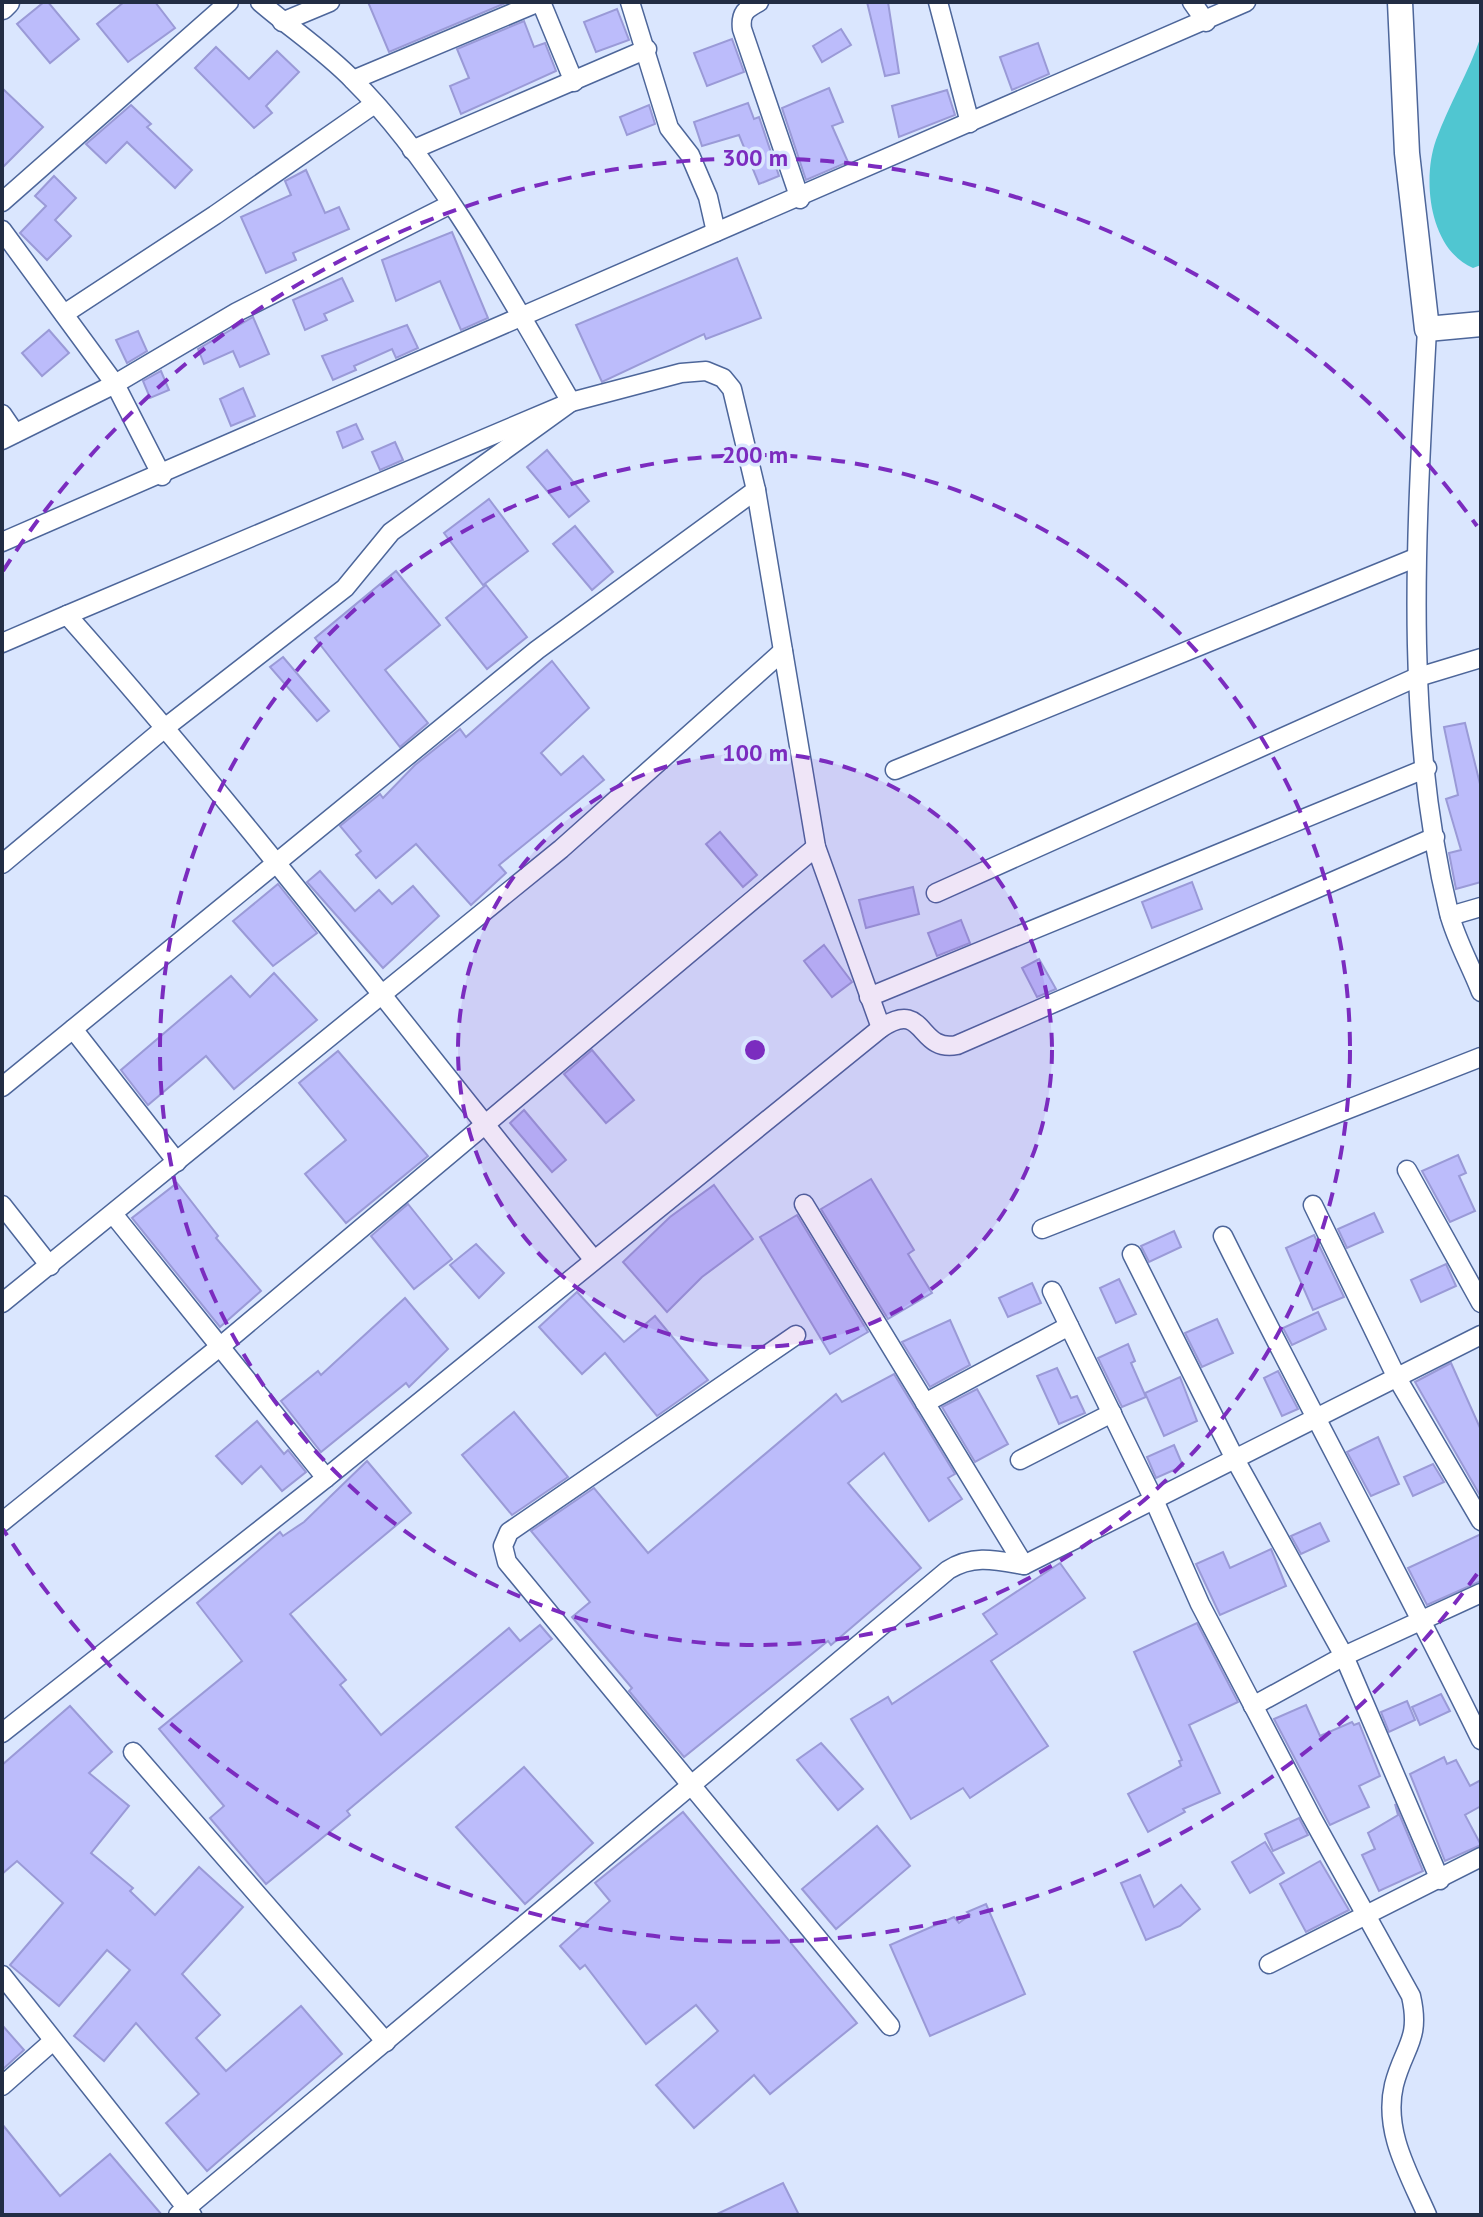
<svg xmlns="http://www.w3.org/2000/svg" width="1483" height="2217" font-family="'PT Sans',sans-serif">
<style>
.water{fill:#50c6d1}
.building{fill:#bcbcfb;stroke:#9a9ad7;stroke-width:2}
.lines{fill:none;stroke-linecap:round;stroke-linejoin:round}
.minor-casing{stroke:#4d669a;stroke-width:21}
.tertiary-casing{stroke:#4d669a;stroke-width:27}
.minor{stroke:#fff;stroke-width:18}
.tertiary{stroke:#fff;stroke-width:24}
.ring{fill:none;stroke:#7b2cbf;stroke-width:4;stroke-dasharray:14 10}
.centre{fill:#7b2cbf;stroke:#dae6fe;stroke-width:4}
.ring-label{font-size:24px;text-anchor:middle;font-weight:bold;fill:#7b2cbf;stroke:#dae6fe;stroke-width:7;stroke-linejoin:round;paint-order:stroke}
</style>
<rect width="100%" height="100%" fill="#dae6fe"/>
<path class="water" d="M1481,36V265L1473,268C1429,249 1422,179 1436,140C1449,104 1469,72 1481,36Z"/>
<g class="building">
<path d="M44,2H48L79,39L50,63L17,24Z"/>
<path d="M124,2H155L175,28L128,62L97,24Z"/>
<path d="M368,2H508L389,52Z"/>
<path d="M867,2H888L899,73L885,76Z"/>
<path d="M617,9L629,40L596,52L584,22Z"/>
<path d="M524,21L534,47L545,43L556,71L461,114L450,86L469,78L457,49Z"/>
<path d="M841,29L851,45L822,62L813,46Z"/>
<path d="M732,39L744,72L707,86L694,53Z"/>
<path d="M1038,43L1049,74L1012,90L1000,57Z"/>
<path d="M216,47L249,79L277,51L299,72L266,106L272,113L254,128L195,68Z"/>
<path d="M2,88L43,127L2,168Z"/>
<path d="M829,88L843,122L832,126L848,162L806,180L782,108Z"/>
<path d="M947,90L955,115L899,137L892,106Z"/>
<path d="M748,103L754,119L759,117L779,176L759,184L739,135L702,146L694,122Z"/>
<path d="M131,105L151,124L147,127L192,170L175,188L127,142L106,163L86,144Z"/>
<path d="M649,105L655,124L627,135L620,117Z"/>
<path d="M306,170L325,213L339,207L349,229L293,253L296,260L266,273L241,217L291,195L285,181Z"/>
<path d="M54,176L76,198L55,220L71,236L47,260L20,233L46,206L35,196Z"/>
<path d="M452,232L488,318L461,330L440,281L396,301L382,260Z"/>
<path d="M737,258L761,318L706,339L704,334L602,382L576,325Z"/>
<path d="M342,278L353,301L324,314L327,320L305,330L293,300Z"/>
<path d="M253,317L269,354L240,367L233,351L204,364L198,349Z"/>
<path d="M407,325L418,348L396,358L392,349L354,366L356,370L333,380L322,356Z"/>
<path d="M49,330L69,353L42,376L22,353Z"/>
<path d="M138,331L147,351L127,363L116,340Z"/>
<path d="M161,371L169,390L150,398L143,381Z"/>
<path d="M243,388L255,416L231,426L220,399Z"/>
<path d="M356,424L363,439L343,448L337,432Z"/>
<path d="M395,442L403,460L380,470L372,452Z"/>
<path d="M547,450L589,501L569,517L527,467Z"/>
<path d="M489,499L528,551L483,585L444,533Z"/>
<path d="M575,526L613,572L592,590L553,544Z"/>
<path d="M396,571L440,625L385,670L428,723L400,747L315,638Z"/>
<path d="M486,585L527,637L487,669L446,618Z"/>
<path d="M283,657L329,711L317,721L270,667Z"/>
<path d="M552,661L589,708L541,753L561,775L583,756L604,780L499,865L506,873L471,905L416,844L376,878L356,855L361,851L340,826L380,794L383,798L415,765L460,729L466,737Z"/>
<path d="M1465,723L1481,788V882L1456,889L1449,853L1461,850L1446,799L1458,795L1444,727Z"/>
<path d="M720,832L757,875L743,887L706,844Z"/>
<path d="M320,871L355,911L379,890L392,904L413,886L439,916L383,968L307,882Z"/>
<path d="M1192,882L1202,909L1152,928L1142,902Z"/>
<path d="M278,884L317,933L273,966L233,921Z"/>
<path d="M913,887L919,914L866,928L859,900Z"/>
<path d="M961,920L970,943L937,956L928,933Z"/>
<path d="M824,945L852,982L832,997L804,961Z"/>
<path d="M1039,959L1056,989L1037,997L1022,968Z"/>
<path d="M274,973L317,1020L234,1089L206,1056L148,1105L121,1070L231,976L250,997Z"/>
<path d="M592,1050L634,1100L606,1123L564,1074Z"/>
<path d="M338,1051L428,1156L346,1223L305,1174L346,1140L299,1083Z"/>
<path d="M524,1110L566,1160L552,1172L510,1123Z"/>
<path d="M1458,1155L1466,1173L1459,1176L1475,1211L1450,1222L1422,1171Z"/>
<path d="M871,1179L914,1250L908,1254L932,1293L888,1319L821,1209Z"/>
<path d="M177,1183L218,1236L216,1238L261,1291L220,1327L132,1218Z"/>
<path d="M714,1185L753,1239L702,1277L667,1312L623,1262L670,1217Z"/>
<path d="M408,1204L452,1259L414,1289L371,1236Z"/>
<path d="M1374,1213L1383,1232L1347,1248L1338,1229Z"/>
<path d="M797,1215L868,1332L830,1354L760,1237Z"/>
<path d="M1174,1231L1181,1247L1149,1262L1141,1246Z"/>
<path d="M1314,1235L1344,1297L1313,1310L1286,1248Z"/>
<path d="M476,1244L504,1273L479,1298L450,1265Z"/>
<path d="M1446,1264L1456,1286L1421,1302L1411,1280Z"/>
<path d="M1119,1279L1136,1314L1116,1323L1100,1288Z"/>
<path d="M1032,1283L1041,1303L1008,1317L999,1298Z"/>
<path d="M577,1292L624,1342L655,1316L708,1380L657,1416L605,1353L582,1374L539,1327Z"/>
<path d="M405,1298L448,1349L409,1387L406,1383L321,1452L281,1401L318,1371L321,1375Z"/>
<path d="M1318,1312L1326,1329L1292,1345L1283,1328Z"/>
<path d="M1217,1319L1233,1353L1202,1367L1185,1333Z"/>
<path d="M950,1320L970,1365L930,1387L902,1342Z"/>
<path d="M1128,1344L1135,1361L1131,1363L1146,1397L1122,1407L1098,1358Z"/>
<path d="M1451,1363L1481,1430V1497L1415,1382Z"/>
<path d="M1057,1368L1071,1398L1077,1396L1085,1413L1059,1424L1037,1376Z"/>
<path d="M1278,1371L1298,1409L1282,1416L1264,1378Z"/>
<path d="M894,1374L955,1474L948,1478L962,1499L929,1521L884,1453L848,1483L921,1568L831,1645L828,1641L684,1757L629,1691L632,1688L572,1617L590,1602L531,1531L594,1488L648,1553L836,1394L842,1402Z"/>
<path d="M1180,1377L1197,1421L1164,1436L1145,1393Z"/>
<path d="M977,1389L1008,1444L975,1462L942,1407Z"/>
<path d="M514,1412L568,1477L512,1515L462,1455Z"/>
<path d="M257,1421L284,1454L288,1450L306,1472L282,1491L261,1466L242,1484L216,1456Z"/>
<path d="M1378,1437L1399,1484L1371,1496L1347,1452Z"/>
<path d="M1174,1445L1183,1466L1156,1478L1147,1457Z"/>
<path d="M367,1461L411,1513L290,1614L346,1680L340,1685L381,1735L509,1628L520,1641L540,1625L552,1639L347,1811L350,1815L266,1884L210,1818L224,1806L159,1729L242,1661L197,1603L280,1532L283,1536L304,1522Z"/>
<path d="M1433,1464L1444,1482L1413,1496L1404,1477Z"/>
<path d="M1320,1523L1329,1541L1301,1554L1291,1536Z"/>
<path d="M1481,1534V1581L1427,1605L1408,1568Z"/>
<path d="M1271,1549L1286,1586L1220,1615L1196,1564L1223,1552L1230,1568Z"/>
<path d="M1060,1563L1085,1598L991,1661L1048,1746L970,1798L963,1788L911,1819L851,1719L888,1697L892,1704L997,1634L983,1614Z"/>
<path d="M1197,1623L1238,1702L1189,1725L1220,1793L1183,1809L1185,1812L1148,1832L1128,1794L1181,1766L1179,1761L1182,1760L1134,1652Z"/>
<path d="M1441,1694L1450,1711L1420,1725L1412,1707Z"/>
<path d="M1407,1701L1415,1720L1389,1732L1381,1712Z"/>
<path d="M1306,1705L1320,1736L1352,1722L1354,1725L1359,1723L1380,1776L1359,1786L1369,1807L1330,1825L1274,1719Z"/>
<path d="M70,1706L112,1752L89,1773L129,1806L91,1853L133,1888L130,1891L155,1915L199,1867L243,1907L182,1974L220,2015L196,2038L226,2071L301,2006L342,2054L207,2171L166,2123L199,2094L136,2023L104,2061L74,2036L130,1970L107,1950L59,2006L10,1965L63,1903L17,1861L2,1874V1765Z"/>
<path d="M821,1743L863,1789L838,1810L797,1760Z"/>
<path d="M1444,1757L1447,1764L1456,1760L1470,1786L1481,1780V1806L1465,1815L1481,1845L1445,1861L1410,1774Z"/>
<path d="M524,1767L593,1843L525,1904L456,1827Z"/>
<path d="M1395,1804L1423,1871L1379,1891L1362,1855L1375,1849L1368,1833L1398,1815Z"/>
<path d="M683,1812L857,2023L770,2094L754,2075L694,2128L656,2085L718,2031L696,2005L646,2044L585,1965L580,1969L560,1946L610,1901L595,1883Z"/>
<path d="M1299,1818L1308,1835L1273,1851L1265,1834Z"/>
<path d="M877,1826L910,1866L836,1929L802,1889Z"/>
<path d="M1265,1842L1284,1873L1250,1893L1232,1862Z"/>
<path d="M1320,1861L1349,1910L1306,1932L1280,1884Z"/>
<path d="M1140,1875L1154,1907L1181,1885L1200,1909L1180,1926L1146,1940L1121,1883Z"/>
<path d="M986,1904L1025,1994L930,2036L890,1945L954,1917L959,1923L970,1915L967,1912Z"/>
<path d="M2,2025L24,2050L2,2070Z"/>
<path d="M2,2124L60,2196L110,2154L162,2215H2Z"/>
<path d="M783,2183L799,2215H715Z"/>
</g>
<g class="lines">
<g class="minor-casing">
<g id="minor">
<path d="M541,2L574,82"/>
<path d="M630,2L669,128L690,155L708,197L716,232"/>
<path d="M759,2C746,9 740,13 742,29L800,199"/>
<path d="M938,2L970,123"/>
<path d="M1192,2L1206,22"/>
<path d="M282,22L330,2"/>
<path d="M353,80L539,2"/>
<path d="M412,150L647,49"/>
<path d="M2,202L229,2"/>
<path d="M2,230L115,384L162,476"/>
<path d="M64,314L215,215L373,105"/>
<path d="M1427,329C1417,525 1402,720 1449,913C1456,940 1471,966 1481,992"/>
<path d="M2,414L15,433"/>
<path d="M2,440L115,384L237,312L449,205"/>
<path d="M2,542L1246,2"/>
<path d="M67,615L571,402L681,373L706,371L723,378L732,389L756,490L816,847L881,1028C926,998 917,1053 957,1045L1435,837"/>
<path d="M2,643L67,615C252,823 419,1045 594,1260"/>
<path d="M895,770L1415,558"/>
<path d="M2,864L166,727L345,588L391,532L571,402C511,299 437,163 353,80C325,51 290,28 260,2"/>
<path d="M936,893L1415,678L1481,658"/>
<path d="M1450,916L1481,907"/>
<path d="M869,997L1427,768"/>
<path d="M73,1029L177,1162"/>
<path d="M2,1087L537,650L756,490"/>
<path d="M1407,1170L1481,1303"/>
<path d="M804,1204L1024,1565"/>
<path d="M2,1205L50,1266"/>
<path d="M1313,1205L1397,1378L1481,1521"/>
<path d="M113,1214L326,1478"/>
<path d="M1042,1229L1481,1057"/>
<path d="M1223,1236C1307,1405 1398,1570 1481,1740"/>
<path d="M1132,1254L1236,1461L1344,1656L1440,1880"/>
<path d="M1052,1291L1154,1500L1200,1604L1311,1816L1411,1996C1421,2040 1404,2046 1394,2085C1383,2131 1409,2174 1427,2215"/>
<path d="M2,1303L561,849L783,651"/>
<path d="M796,1335L509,1532L503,1546L507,1562L890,2026"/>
<path d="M925,1403L1069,1326"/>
<path d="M1020,1460L1112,1413"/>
<path d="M2,1522L222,1345L816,847"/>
<path d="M1253,1706L1344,1656L1481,1593"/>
<path d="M2,1733L326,1478L881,1028"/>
<path d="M133,1752L386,2042"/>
<path d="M1269,1964L1481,1857"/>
<path d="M2,1975L192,2215"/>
<path d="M2,2086L53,2041"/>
<path d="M178,2215L948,1570C973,1554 996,1560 1024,1565L1481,1335"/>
</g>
</g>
<g class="tertiary-casing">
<g id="tertiary">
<path d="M1400,2L1407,153L1427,329L1481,324"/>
<path d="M2,7L7,2"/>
</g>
</g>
<use href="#minor" class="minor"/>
<use href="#tertiary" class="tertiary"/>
</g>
<circle cx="755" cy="1050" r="297" fill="#7b2cbf" fill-opacity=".12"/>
<g class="ring">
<circle cx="755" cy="1050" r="297"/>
<circle cx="755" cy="1050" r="595"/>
<path d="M1477 1574A892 892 0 0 1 3 1529M3 571A892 892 0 0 1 1477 526"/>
</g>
<circle cx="755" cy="1050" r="12" class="centre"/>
<g class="ring-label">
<text x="755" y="166">300 m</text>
<text x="755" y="463">200 m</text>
<text x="755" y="761">100 m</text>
</g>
<rect width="1483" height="2217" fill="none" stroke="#222d44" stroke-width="8"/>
</svg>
